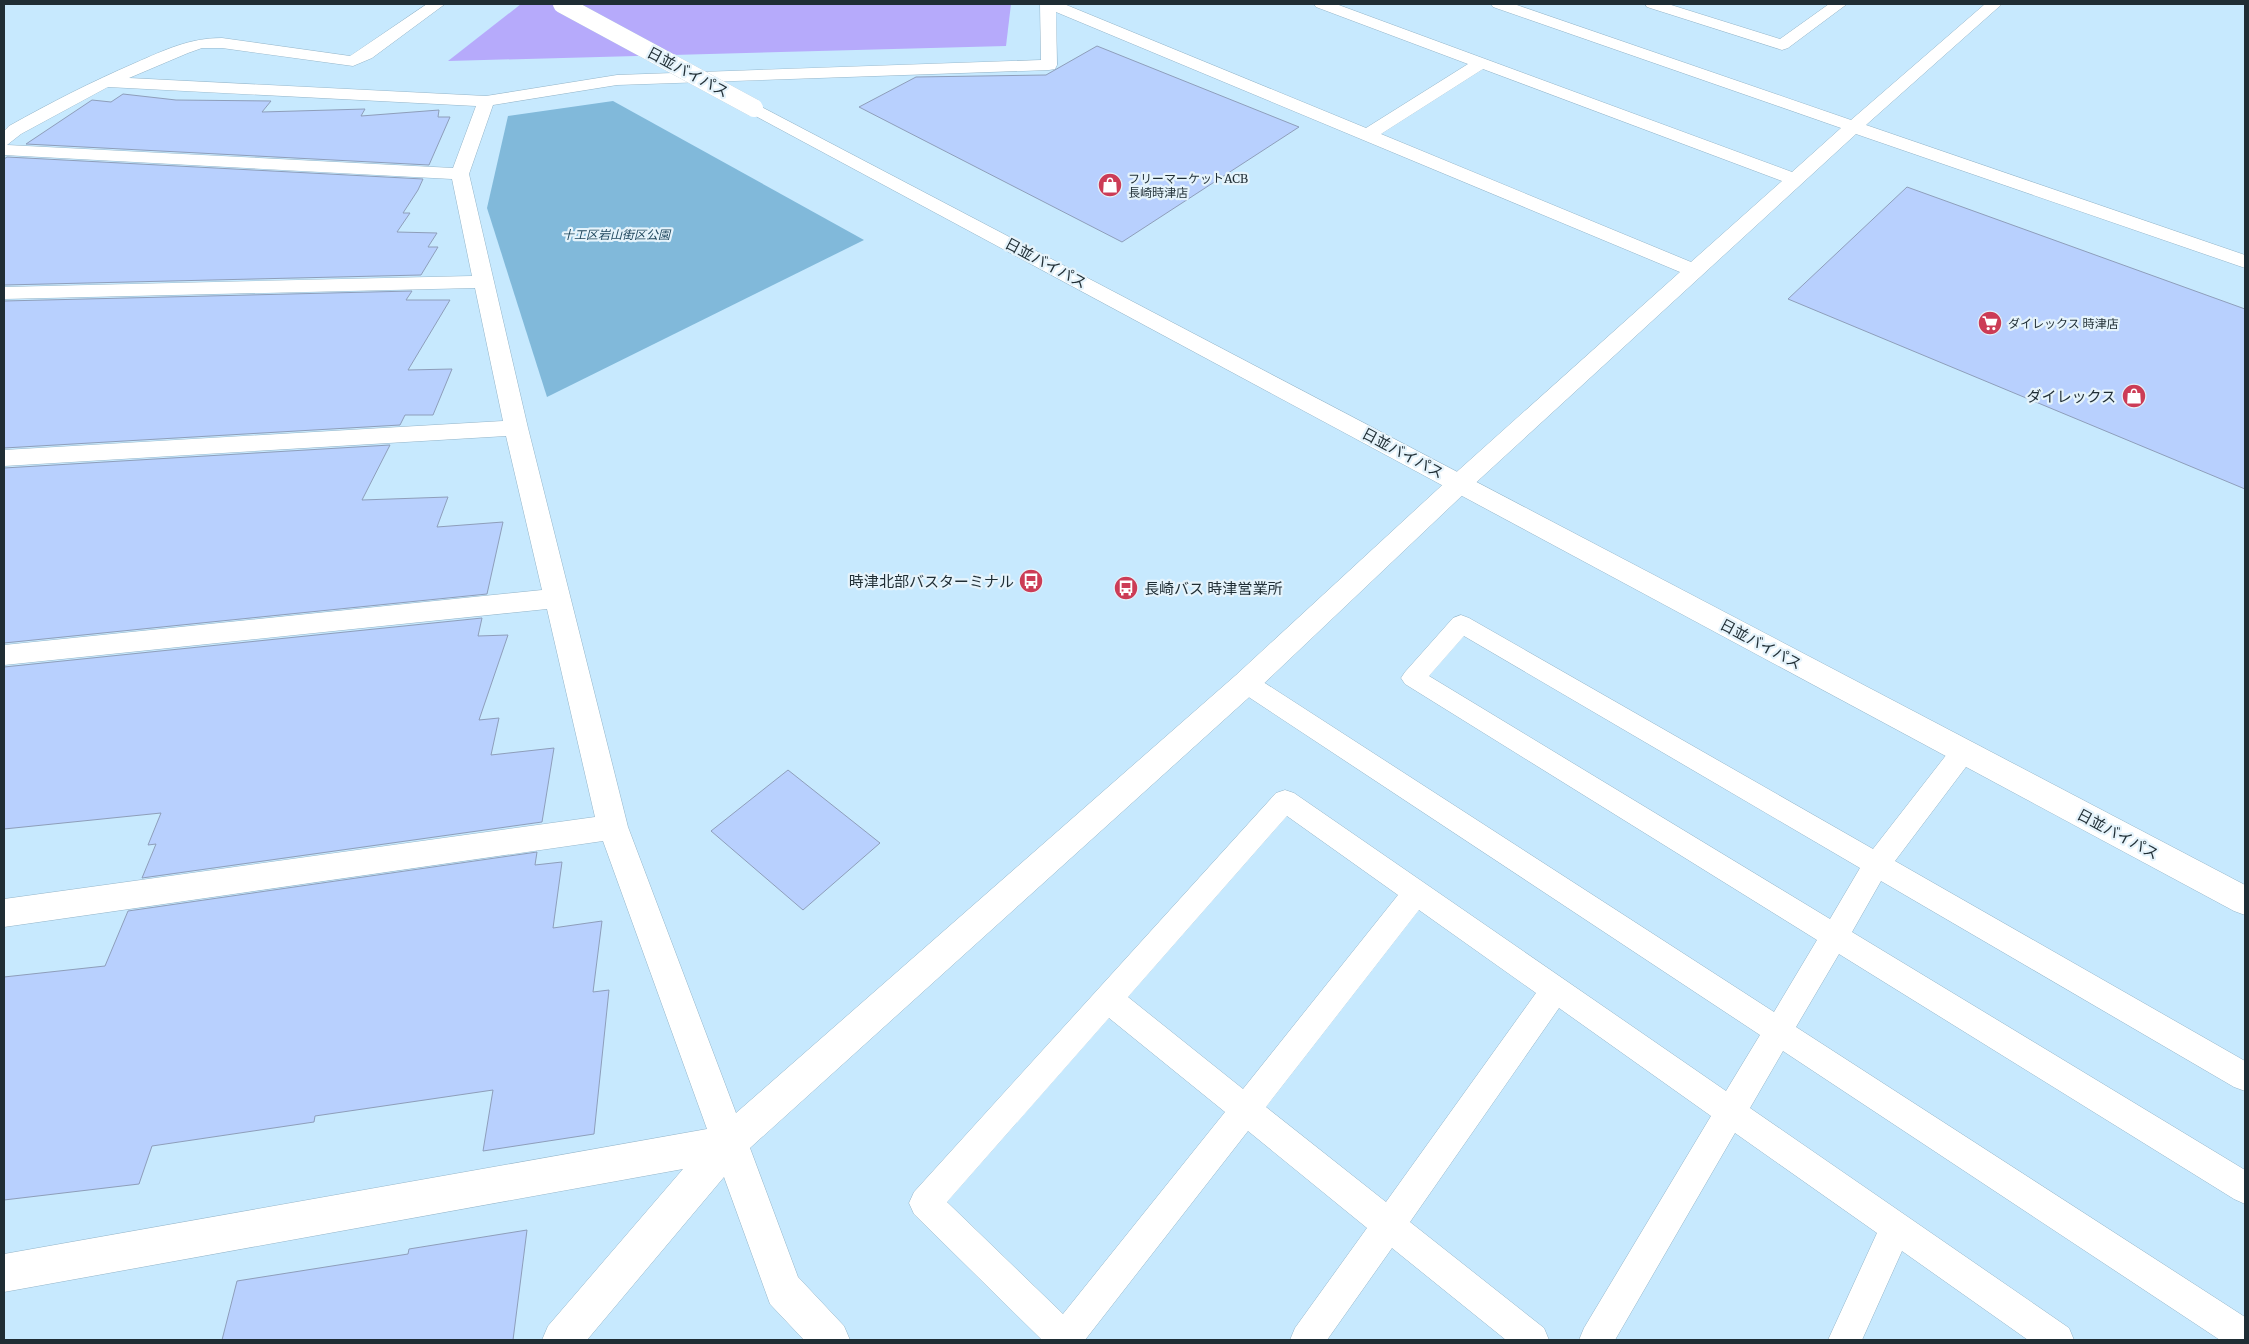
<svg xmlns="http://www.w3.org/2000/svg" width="2249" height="1344" font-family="Merriweather,'Noto Sans JP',serif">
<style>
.green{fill:#81b9da}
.water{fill:#b6aafb}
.building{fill:#b8d0fe;stroke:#8e9eba}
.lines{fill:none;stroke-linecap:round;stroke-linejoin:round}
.lane-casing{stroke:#94b5c9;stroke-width:1}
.street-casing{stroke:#94b5c9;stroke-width:1}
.highway-casing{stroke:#94b5c9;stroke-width:1}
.lane{fill:#fff;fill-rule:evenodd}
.street{fill:#fff;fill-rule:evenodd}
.highway{fill:#fff;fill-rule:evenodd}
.highway-bridge-casing{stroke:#94b5c9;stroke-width:18;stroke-linecap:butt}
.highway-bridge{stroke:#fff;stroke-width:18}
.labels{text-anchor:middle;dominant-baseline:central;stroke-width:4.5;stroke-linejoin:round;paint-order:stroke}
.far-poi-label{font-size:12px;fill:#1f2d34;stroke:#e5f3fb;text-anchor:start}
.far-park-label{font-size:12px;font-style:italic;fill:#1e465c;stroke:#e5f3fb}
.street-label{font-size:15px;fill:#1f2d34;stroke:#e5f3fb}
.poi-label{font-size:15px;fill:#1f2d34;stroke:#e5f3fb;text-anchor:end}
</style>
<rect width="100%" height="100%" fill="#c7e9fe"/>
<path class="green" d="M613,101L864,240L547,397L487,208L508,116Z"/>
<path class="water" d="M521,4H1011L1006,46L448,61Z"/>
<g class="building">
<path d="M1097,46L1299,127L1122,242L859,107L916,77L1046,75Z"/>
<path d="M123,94L176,100L271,101L262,112L365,109L361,116L439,110L438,117H450L429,165L26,144L92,100L111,102Z"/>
<path d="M7,157L423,179L418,190L403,213H410L397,232L437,233L428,247H438L421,275L4,285V159Z"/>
<path d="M1907,187L2245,309V489L1788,299Z"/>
<path d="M412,291L406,300H450L408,370L452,369L433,415H405L400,425L4,448V301Z"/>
<path d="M390,445L362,500L448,497L437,527L503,522L487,594L4,643V468Z"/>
<path d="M482,618L478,636L508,635L479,720L499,718L491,755L554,748L542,822L142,878L156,844L148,845L161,813L4,829V667Z"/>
<path d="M788,770L880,843L803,910L711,831Z"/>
<path d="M537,852L535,865L562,862L553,928L602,921L593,992L609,990L594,1134L483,1151L493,1090L315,1116L314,1122L152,1146L139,1184L4,1200V977L105,966L128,911Z"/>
<path d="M527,1230L513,1340H222L237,1281L408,1254L409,1249Z"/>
</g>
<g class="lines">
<g class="lane-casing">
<path id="lane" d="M1461,615L1469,618L1873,849L1954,745L1963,742L1972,745L1975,752L1972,759L1895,861L2245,1061V1091L2234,1087L1881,881L1852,932L2245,1170V1204L2234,1199L1839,954L1796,1027L2245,1317V1340H2220L1783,1051L1750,1108L2069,1328L2074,1340H2028L1902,1251L1862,1340H1828L1877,1233L1735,1133L1615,1340H1579L1584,1328L1711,1116L1559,1008L1410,1222L1544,1328L1549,1340H1506L1392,1248L1327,1340H1290L1295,1328L1367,1228L1248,1131L1085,1340H1042L914,1214L909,1203L914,1192L1276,793L1285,790L1294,793L1726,1091L1760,1035L1238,690L1234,683L1238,676L1246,674L1254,676L1774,1012L1817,940L1405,684L1401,678L1405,672L1453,618ZM1464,636L1860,868L1830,919L1429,676ZM1287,816L1398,895L1243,1089L1128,997ZM1419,910L1536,993L1386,1202L1266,1107ZM1109,1018L1225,1112L1063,1314L947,1202Z"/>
</g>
<g class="street-casing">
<g id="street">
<path d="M427,4H445L372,58L353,66L222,48H202L188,53L129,78L486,96L617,75L1041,60L1040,4H1064L1366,128L1468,64L1316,7L1314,4H1336L1792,172L1841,128L1493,7L1491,4H1514L1851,120L1985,4H2002L1866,125L2245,255V268L1856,134L1469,489L1256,691L750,1148L798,1277L844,1326L850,1340H804L770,1304L724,1177L587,1340H542L548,1326L683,1169L4,1292V1254L707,1129L603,841L4,927V899L595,817L547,609L4,665V645L542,590L506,436L4,466V450L503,421L475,288L4,299V287L472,276L452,179L4,155V131L9,126C50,103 91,82 135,63C165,50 189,38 222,38L350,56ZM1056,12L1680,272L1451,477L1236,675L736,1113L628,827L528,428L469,174L493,105L617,85L1049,70L1055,69L1057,65ZM1483,69L1782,181L1691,262L1381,134ZM108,87L476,106L453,168L7,145L21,134Z"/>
<path d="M1645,4H1668L1780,39L1829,4H1847L1788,48L1782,50L1647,7Z"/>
</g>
</g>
<g class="highway-casing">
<path id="highway" d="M754,103L2245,885V915L2234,911L748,112L745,108L748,104Z"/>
</g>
<use href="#lane" class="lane"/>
<use href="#street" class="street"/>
<use href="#highway" class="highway"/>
<g class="highway-bridge-casing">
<path id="highway-bridge" d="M562,4L754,108"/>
</g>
<use href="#highway-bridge" class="highway-bridge"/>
</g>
<defs>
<g id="shop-disc" transform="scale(1.25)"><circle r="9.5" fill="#cc3c56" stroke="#e5f3fb"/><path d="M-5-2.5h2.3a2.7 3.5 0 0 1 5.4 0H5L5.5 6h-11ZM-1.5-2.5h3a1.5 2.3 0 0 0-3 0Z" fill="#fff"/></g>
<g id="supermarket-disc" transform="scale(1.25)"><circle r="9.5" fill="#cc3c56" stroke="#e5f3fb"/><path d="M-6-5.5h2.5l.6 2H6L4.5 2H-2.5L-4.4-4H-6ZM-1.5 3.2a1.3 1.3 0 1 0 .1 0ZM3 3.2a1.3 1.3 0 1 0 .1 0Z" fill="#fff"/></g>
<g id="bus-disc" transform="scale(1.25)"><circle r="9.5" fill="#cc3c56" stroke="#e5f3fb"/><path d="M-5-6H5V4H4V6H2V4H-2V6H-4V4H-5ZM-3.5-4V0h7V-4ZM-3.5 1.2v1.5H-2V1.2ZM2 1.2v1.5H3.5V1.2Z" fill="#fff"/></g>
</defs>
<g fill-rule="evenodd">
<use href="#shop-disc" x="1110" y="185"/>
<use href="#supermarket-disc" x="1990" y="323"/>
<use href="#shop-disc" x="2134" y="396"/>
<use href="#bus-disc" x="1031" y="581"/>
<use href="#bus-disc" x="1126" y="588"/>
</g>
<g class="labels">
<g class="far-poi-label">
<text x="1128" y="178">フリーマーケットACB<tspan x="1128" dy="14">長崎時津店</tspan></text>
<text x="2008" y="323">ダイレックス 時津店</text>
</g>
<g class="far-park-label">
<text x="616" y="234">十工区岩山街区公園</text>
</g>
<g class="street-label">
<text transform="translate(688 72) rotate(28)">日並バイパス</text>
<text transform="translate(1046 263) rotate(28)">日並バイパス</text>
<text transform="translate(1403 453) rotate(28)">日並バイパス</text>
<text transform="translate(1761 644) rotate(28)">日並バイパス</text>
<text transform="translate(2118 834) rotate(28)">日並バイパス</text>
</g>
<g class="poi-label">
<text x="2116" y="396">ダイレックス</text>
<text x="1014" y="581">時津北部バスターミナル</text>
<text x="1144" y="588" text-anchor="start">長崎バス 時津営業所</text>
</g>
</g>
<rect width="2249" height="1344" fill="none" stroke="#1f2d34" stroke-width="10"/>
</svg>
